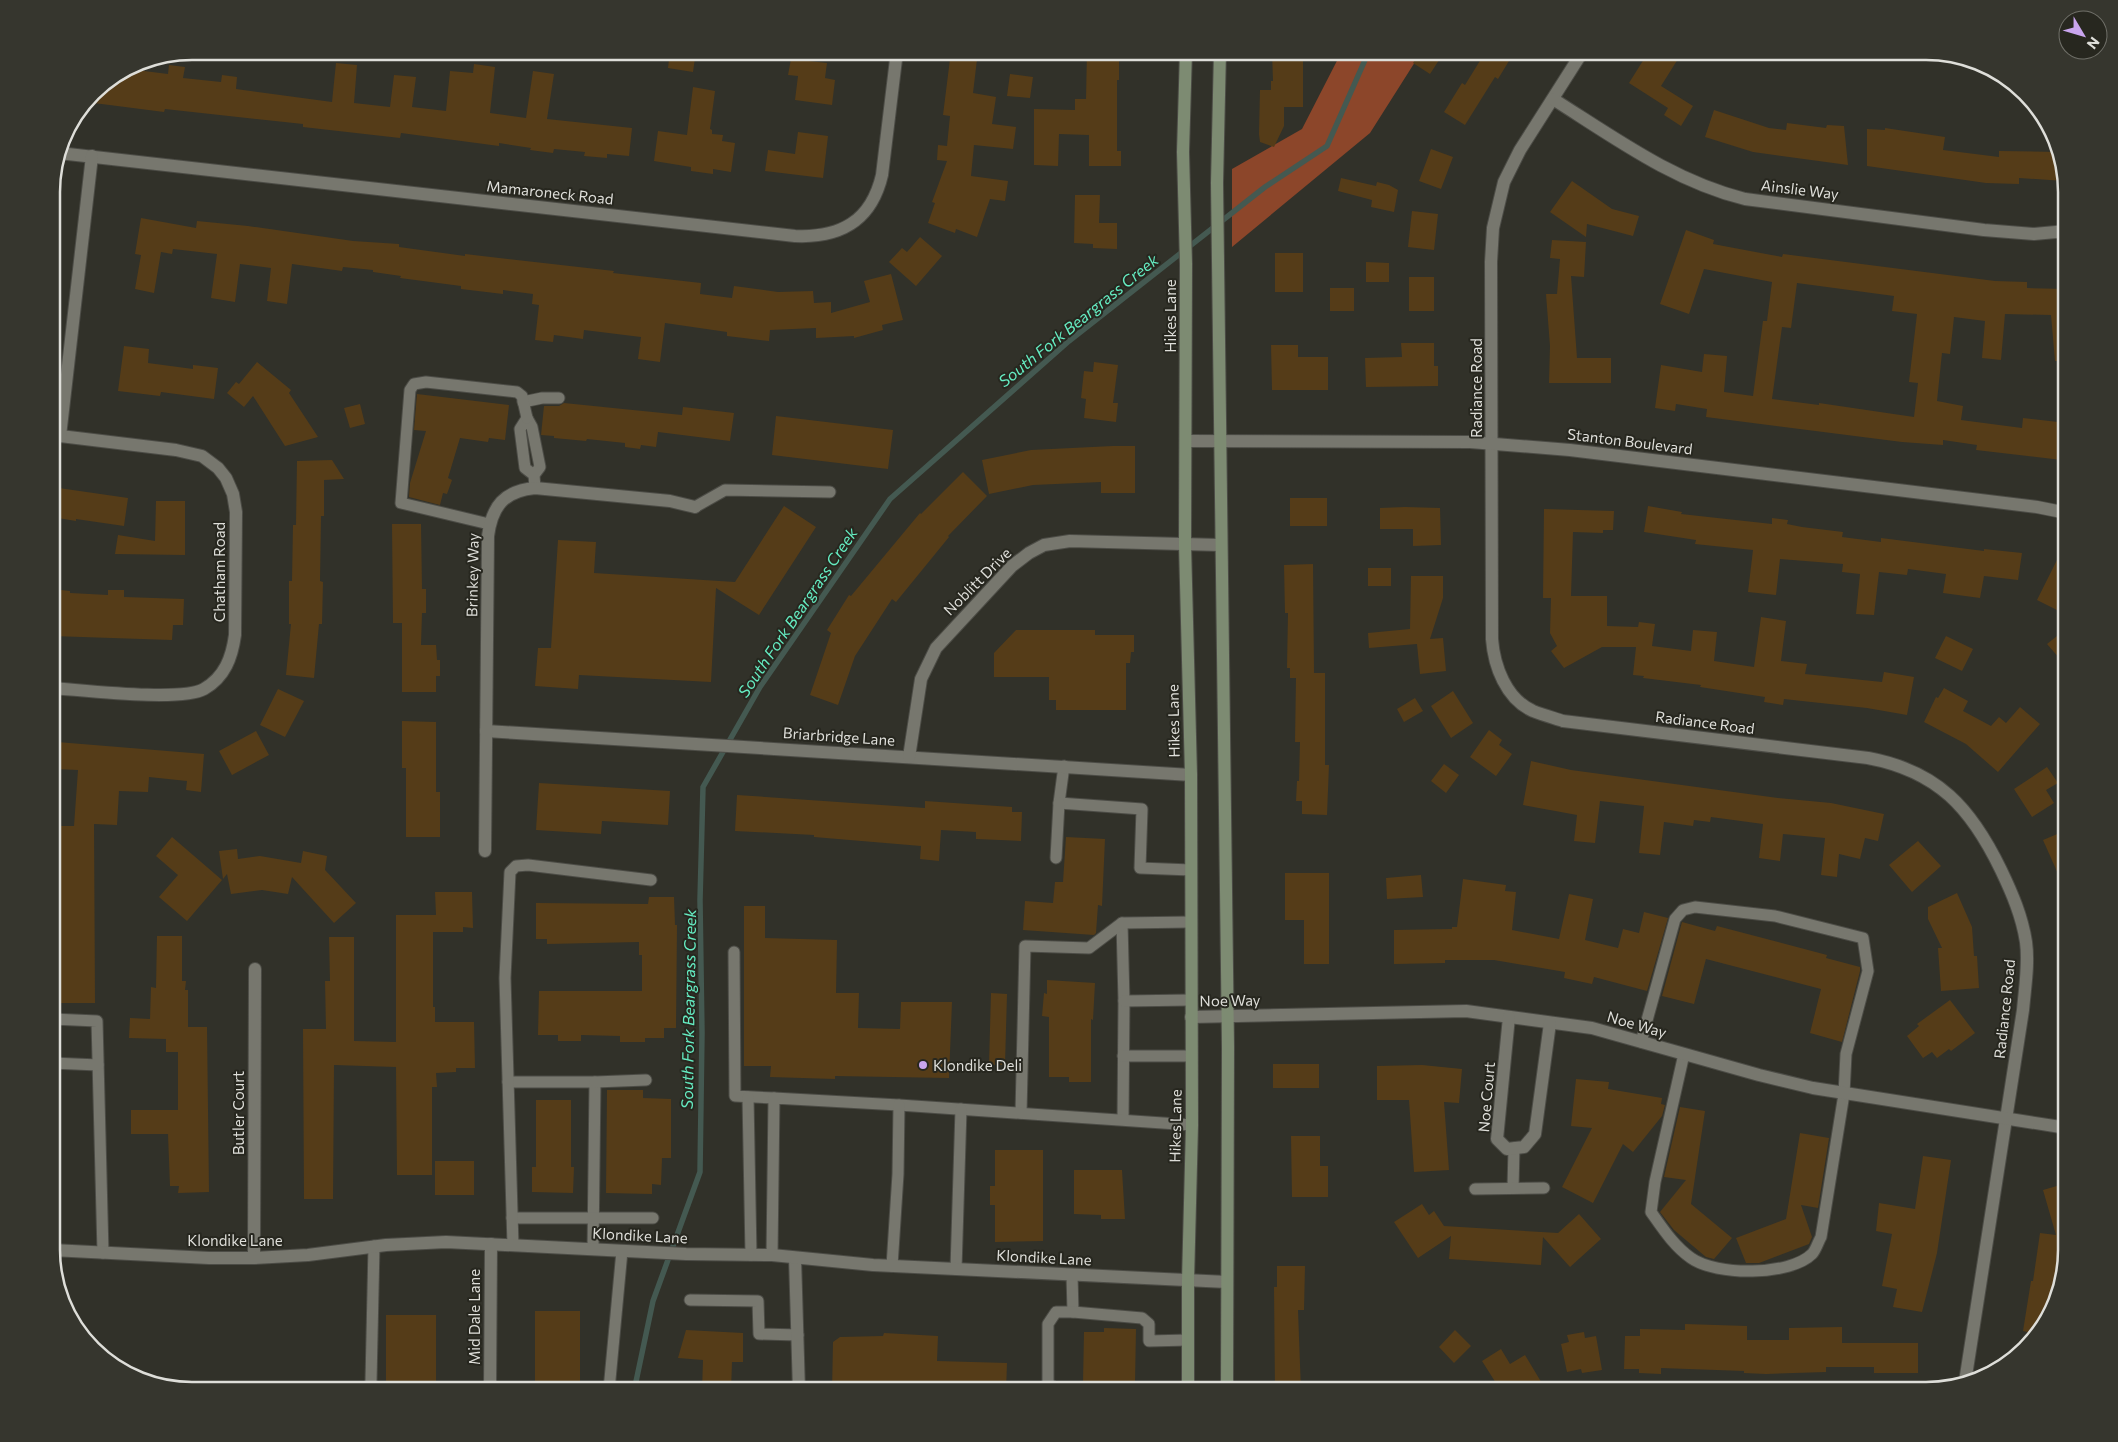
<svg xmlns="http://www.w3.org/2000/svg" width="2118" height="1442" font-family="Commissioner,sans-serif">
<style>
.forest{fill:#8c462a}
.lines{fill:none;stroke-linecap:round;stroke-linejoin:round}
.stream{stroke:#445951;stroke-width:5.5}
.building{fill:#553c18;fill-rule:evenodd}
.service-casing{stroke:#4c4c46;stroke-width:13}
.minor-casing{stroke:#4c4c46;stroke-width:14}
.tertiary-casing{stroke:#4c4c46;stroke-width:14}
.secondary-casing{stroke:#4c4c46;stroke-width:14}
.service{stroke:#77776e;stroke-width:11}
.minor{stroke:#77776e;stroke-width:12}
.tertiary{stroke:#77776e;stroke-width:12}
.secondary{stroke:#7d8b72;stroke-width:12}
.poi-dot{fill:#c9a5ee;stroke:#27271f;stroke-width:2}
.labels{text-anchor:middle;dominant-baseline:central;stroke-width:4;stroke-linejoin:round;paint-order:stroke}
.street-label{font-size:15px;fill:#deded9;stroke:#27271f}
.poi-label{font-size:15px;fill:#deded9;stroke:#27271f;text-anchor:start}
.water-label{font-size:16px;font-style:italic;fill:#65ecc2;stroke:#27271f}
.rim{fill:none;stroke:#deded9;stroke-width:2.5}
</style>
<rect width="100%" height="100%" fill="#313129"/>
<path class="forest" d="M1342,51H1422L1370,133L1232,247V169L1302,129Z"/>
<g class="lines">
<path class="stream" d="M634,1391L653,1301L700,1172L702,1033L700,900L703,787L760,687L890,499L1069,341L1265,187L1327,146L1369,51"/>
</g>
<g class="building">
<path d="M670,51H696L693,72L668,68Z"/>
<path d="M951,51H978L973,93L996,97L992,124L1016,127L1013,149L974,145L971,176L1008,181L1005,201L990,199L977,237L956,229L955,233L928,223L935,203L932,202L947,161L937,160L938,145L947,146L950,116L943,115Z"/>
<path d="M1087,51H1119V80H1117V151H1121V166H1089V135L1059,134L1058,166L1034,165V109L1075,110V99H1086Z"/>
<path d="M1272,51H1303V107H1284V126L1274,147L1260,142L1259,134L1260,90H1271V81H1273Z"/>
<path d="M1420,51H1445L1430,74L1413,63Z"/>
<path d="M1486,51H1515L1498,79L1495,77L1465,125L1444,112L1462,83L1465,85Z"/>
<path d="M1649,51H1683L1661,86L1693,106L1681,126L1664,115L1668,108L1629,83Z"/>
<path d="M791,59L827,63L825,78L835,80L832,105L795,100L798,76L788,75Z"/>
<path d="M336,63L357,65L354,103L390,107L394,75L416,77L412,107L446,111L450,71L473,73L474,64L495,67L490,113L526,118L533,71L554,74L547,119L632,128L629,156L607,154V158L584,156L585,152L554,149L553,153L530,150L531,148L499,143V146L401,133L400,138L303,127V124L165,109L164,112L86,102L93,92L128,69L168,74L169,65L185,67L183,78L221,82L222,75L237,77L236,89L332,102Z"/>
<path d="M1010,74L1033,77L1030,98L1007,96Z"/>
<path d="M693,87L715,91L710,129L712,130V134L723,135L722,141L735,143L731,172L713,169V174L691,171V167L654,161L658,131L687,135Z"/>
<path d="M1714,110L1769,128L1786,130L1787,123L1826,128L1827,125L1844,126L1848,165L1753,152L1705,137Z"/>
<path d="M1885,128L1945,137L1943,150L1999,157V151L2056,152L2064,181L2019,178V184L1986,183L1867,166V129L1885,130Z"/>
<path d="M798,132L828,136L823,178L765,171L768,150L795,154Z"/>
<path d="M1431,149L1453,157L1441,189L1419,181Z"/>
<path d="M1341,178L1376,186L1377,182L1389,185L1398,190L1394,212L1371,207L1372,200L1338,191Z"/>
<path d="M1572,181L1612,209L1639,216L1633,236L1587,224L1586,237L1550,212Z"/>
<path d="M1075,195H1100L1099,223H1117V249L1093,248V244L1074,243Z"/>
<path d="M1412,211L1438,214L1434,250L1408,247Z"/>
<path d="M141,218L196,228L197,221L248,226L353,241L399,244V247L465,256V254L614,271L613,273L701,283L700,294L732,298L734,286L778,292L813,291L814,303L831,302V313L870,302L864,281L891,274L903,320L882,325L883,330L854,338V336L816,338V328L770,330L769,341L727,336V332L665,323L660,362L638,359L641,337L584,330L583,339L554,335L553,342L535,340L539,305L532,304L533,294L503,290V294L461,289V286L400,278L401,276L373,272V270L343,267L342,271L292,264L287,304L267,301L271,268L240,264L235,302L211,298L217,254L173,249L172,254L161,252L154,293L135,289L141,255L135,254Z"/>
<path d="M1686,230L1714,240L1713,244L1782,257L1783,254L1995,281L2027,282V288L2067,289V361H2055L2051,315L2005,314L2001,360L1982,358L1985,321L1954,317L1950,354L1942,353L1937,401L1963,406L1961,420L2022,428L2023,418L2067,423L2062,460L1976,450L1977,445L1943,440V445L1902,442L1706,417L1707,409L1676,404L1675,411L1655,408L1661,365L1702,372L1704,354L1727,356L1724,392L1753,396L1763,321H1767L1772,282L1704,269L1689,314L1660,304ZM1797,283L1894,296L1892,311L1917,314L1909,382L1918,383L1914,417L1819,403V405L1772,399L1782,327L1791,328Z"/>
<path d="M920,237L942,256L916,286L889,262L902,248L907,252Z"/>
<path d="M1552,240L1586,242L1584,277L1571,276L1577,358H1611V383H1549L1550,346L1546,294H1557L1560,259L1550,258Z"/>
<rect x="1275" y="253" width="28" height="39"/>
<path d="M1366,262L1389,263V282H1366Z"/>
<rect x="1409" y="277" width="25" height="34"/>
<rect x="1330" y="288" width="24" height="23"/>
<path d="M1401,343H1434V366H1438V386L1366,387L1365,358L1402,357Z"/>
<path d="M1271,345H1298V357H1328V390H1272Z"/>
<path d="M124,346L149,349L148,363L193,369V365L218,368L214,399L161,392L160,396L118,391Z"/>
<path d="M257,362L291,390L289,393L318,437L285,446L253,396L244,407L227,393L236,382L239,384Z"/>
<path d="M1094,362L1118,365L1113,403H1118L1116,422L1084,418L1086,399L1081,398L1084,371L1093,372Z"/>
<path d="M417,394L509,405L505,440L489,438L488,442L460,438L448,478L452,480L447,494L443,493L440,505L409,497L410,483L426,431L414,430Z"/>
<path d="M564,403L682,415L683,407L734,413L730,441L658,432L656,447L641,445L640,449L625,447V443L587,439L586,441L554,438V436L541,435L544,406H559Z"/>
<path d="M360,404L365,424L350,428L344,408Z"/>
<path d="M776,416L893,430L888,469L772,455Z"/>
<path d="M1113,446H1135V493H1101V482L1033,485L989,494L982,460L1031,450Z"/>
<path d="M332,460L344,479L324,480V516H321L320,581L323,582L322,624H319L314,678L286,675L291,624H289V581H292L293,525H296L297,461Z"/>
<path d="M963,472L987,496L948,536L949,537L896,602L892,599L855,656L838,705L810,695L831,633L827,630L849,595L851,596L920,513L921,514Z"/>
<path d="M52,487L128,498L124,526L76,519V521L52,517Z"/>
<rect x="1290" y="498" width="37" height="28"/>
<path d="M156,501H185V555L115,554L118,535L155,541Z"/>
<path d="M784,506L816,527L759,615L716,588L711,682L579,675L578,689L535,686L538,648H551L558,540L596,542L594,573L735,582Z"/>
<path d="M1648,506L1682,512L1681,514L1772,524V518L1788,520L1787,524L1802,527L1843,532L1842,537L1881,542V538L1984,551V549L2022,553L2018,580L1984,576L1980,598L1943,593L1946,574L1908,569L1907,575L1879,572L1874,615L1856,614L1860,574L1842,572L1843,564L1780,559L1776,595L1748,592L1753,550L1695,544L1696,540L1644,532Z"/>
<path d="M1405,507L1440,508L1441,545L1413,546V529H1380V508Z"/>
<path d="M1544,509L1614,511L1613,530H1603V533L1573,532L1571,596H1607V626L1638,627L1639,622L1655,624L1652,646L1691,651L1693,630L1717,632L1714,661L1754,667L1761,617L1786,621L1781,661L1807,664L1805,674L1882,682L1884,672L1914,677L1907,715L1867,708L1802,701L1784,699L1783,705L1764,702L1765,697L1700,687L1701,685L1643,678L1644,676L1633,675L1636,647H1602L1564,668L1551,651L1557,646L1550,633L1551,598H1543Z"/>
<path d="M392,524H421L422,589H426V613H422L421,645H436L437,660H440V676H436V692H402V623H393Z"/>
<path d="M2067,540V615L2037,600Z"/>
<path d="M1313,564L1314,673H1325V765H1329L1327,815L1302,814V801H1296L1297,781H1299L1300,742H1295L1296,678H1290V668H1287L1288,613H1285L1284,565Z"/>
<rect x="1368" y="568" width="23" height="18"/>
<path d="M1411,576H1443V598L1430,639L1443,638L1446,671L1420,674L1417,644L1369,648L1368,633L1410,629Z"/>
<path d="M52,589L70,591V593L108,595V590H124V597L184,599L183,625H173L172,640L52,636Z"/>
<path d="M2067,628V667L2047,644Z"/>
<path d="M1016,630H1095V635H1134V652H1131L1130,663H1126V710H1056V700H1049V677H994V653Z"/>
<path d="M1946,636L1973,649L1962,671L1935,658Z"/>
<path d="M1944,688L1968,701L1963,711L1991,726L1999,717L2006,723L2020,707L2040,724L1998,772L1966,744L1924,722L1936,697L1938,698Z"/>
<path d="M278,689L304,701L285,737L260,725Z"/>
<path d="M1453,691L1473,723L1451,738L1431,706Z"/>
<path d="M1415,698L1423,711L1404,722L1397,709Z"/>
<path d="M402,721L436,722V792H440V837H406V768H402Z"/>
<path d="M1489,730L1502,740L1499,745L1512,754L1496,776L1470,757Z"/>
<path d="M256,731L269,755L232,775L219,751Z"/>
<path d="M57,742L204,754L201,792L186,790L187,781L149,777L148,792L119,791L117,825L94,824L95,1003H52V826H74L78,770L55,769Z"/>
<path d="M1531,761L1571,770L1778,798L1831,803L1884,814L1878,841L1865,838L1860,859L1839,854L1837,877L1821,875L1825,838L1783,834L1780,861L1759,858L1763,824L1711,817L1710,822L1694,820L1693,826L1664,822L1660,855L1639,853L1644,806L1600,801L1595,843L1574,841L1577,815L1523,805Z"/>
<path d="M1444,764L1459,775L1446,793L1431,781Z"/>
<path d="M2047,767L2058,783L2046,790L2054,803L2032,817L2014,789Z"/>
<path d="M539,783L670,791L668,825L602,821L601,834L536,830Z"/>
<path d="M737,795L925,808V801L1012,807V812H1022L1021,841L976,839V832L941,830L939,861L920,859L921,846L814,837V835L735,831Z"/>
<path d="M2067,830V894L2043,840Z"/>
<path d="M172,837L222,880L187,921L159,897L178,875L156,856Z"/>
<path d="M1066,837L1105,839L1102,906L1098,905L1096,933L1094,935L1023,930L1025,901L1053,903L1055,882H1063Z"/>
<path d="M1918,841L1941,866L1912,892L1889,865Z"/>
<path d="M237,849L238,859L260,856L301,863L303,851L327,856L325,870L356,903L334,923L292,877L288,894L262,890L231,894L227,874L223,879L219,851Z"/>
<path d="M1285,873H1329V964H1304V920H1285Z"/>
<path d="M1421,875L1423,897L1387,899L1386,878Z"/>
<path d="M1463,879L1506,885L1505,891L1516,892L1512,930L1559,939L1569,894L1593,899L1585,940L1618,948L1623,929L1639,933L1644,912L1668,918L1647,991L1594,977L1592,984L1564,978L1565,972L1494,960H1445V963L1394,964V930L1452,929V927H1457Z"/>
<path d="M435,892H472L473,928L463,927V932H433V1007H435V1022H474L475,1068H456V1072L436,1073L437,1087H432V1175H397L396,1067L334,1065L333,1199H304L303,1029H326L325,981H330L329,937H354V1041L396,1042V915H436Z"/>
<path d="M1957,893L1972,927L1974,956H1977L1979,988L1941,991L1938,948H1942L1928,919V907Z"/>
<path d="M649,897H674L675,925H677L676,1028H664V1038H645V1042H620V1036L581,1035V1041H558V1035H538L539,991H642V955H639V942L547,944V939H536V903L648,904Z"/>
<path d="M744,906H765V938L837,940L836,993H859L858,1028L900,1029L901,1002H952L949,1078L835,1076V1079L770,1077L771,1066H744Z"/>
<path d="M1682,922L1715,931L1717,926L1827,955L1826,958L1860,967V971L1842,1042L1810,1033L1821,989L1706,959L1694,1004L1662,996Z"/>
<path d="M157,936H182V981H186L185,990H188V1027H207L209,1192L178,1193L179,1186H170L168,1134H131V1110H178V1052H166V1039L129,1038L130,1018L150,1019L151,987L156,988Z"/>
<path d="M1047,980L1095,983L1093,1020L1091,1019V1082H1069V1077H1049V1017L1042,1016L1044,993L1047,994Z"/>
<path d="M991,993L1007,994L1005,1065H989Z"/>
<path d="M1950,1000L1975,1033L1951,1051L1949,1049L1937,1058L1932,1052L1923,1058L1907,1036L1919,1026L1917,1024Z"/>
<rect x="1273" y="1064" width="46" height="24"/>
<path d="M1422,1065L1462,1069L1459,1103L1444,1102L1449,1170L1414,1172L1409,1100H1377V1066Z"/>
<path d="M1576,1079L1609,1082L1608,1089L1662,1098L1661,1104L1665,1105L1662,1116L1633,1152L1623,1144L1593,1203L1562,1187L1592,1128L1571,1126Z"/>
<path d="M607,1090H643V1098L671,1099V1158H662L661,1185L652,1184V1194L606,1193Z"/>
<path d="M536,1100H571V1167H574L573,1193L532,1192V1167H536Z"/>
<path d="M1680,1107L1705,1111L1691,1204L1732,1238L1714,1259L1706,1257L1674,1230L1660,1212L1686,1180L1664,1177Z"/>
<path d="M1800,1133L1829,1138L1818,1208L1801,1205L1812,1237L1809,1244L1759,1263H1746L1736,1238L1786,1219Z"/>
<path d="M1291,1136H1320V1166H1328V1197H1292Z"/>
<path d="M995,1150H1043V1241L995,1242V1205H990V1186H995Z"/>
<path d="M1923,1156L1951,1160L1937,1253L1922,1312L1893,1307L1897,1289L1882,1286L1892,1234L1876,1231L1879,1203L1915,1209Z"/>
<rect x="435" y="1161" width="39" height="34"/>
<path d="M1074,1170H1122L1125,1219H1101V1215L1074,1214Z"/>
<path d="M2067,1183V1250L2043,1328L2036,1334L2023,1331L2031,1281H2033L2040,1233L2056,1235L2043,1190Z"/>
<path d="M1422,1204L1429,1215L1434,1211L1444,1226L1558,1233L1579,1214L1601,1239L1570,1267L1543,1237L1541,1265L1449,1259L1451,1236L1418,1258L1394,1222Z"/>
<path d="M1277,1266H1305L1304,1310H1298L1301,1391H1275L1274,1287H1277Z"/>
<rect x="535" y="1311" width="45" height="80"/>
<rect x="386" y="1315" width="50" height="76"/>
<path d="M1685,1324L1747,1326V1340H1789V1328L1842,1327V1343H1918V1373H1874V1367H1826V1372L1766,1374L1744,1373V1371L1661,1368V1374L1639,1373V1369H1624L1625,1336H1640V1329L1685,1330Z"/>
<path d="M1104,1328L1136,1329L1135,1383H1083L1084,1332H1104Z"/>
<path d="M686,1330L743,1333V1362H732L731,1391H702L703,1360L678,1358Z"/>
<path d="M1455,1330L1471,1346L1454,1363L1439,1347Z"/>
<path d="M1584,1332L1585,1338L1596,1336L1602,1370L1582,1373L1581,1369L1567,1372L1561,1344L1569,1342L1567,1335Z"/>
<path d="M884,1333L938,1336L937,1361L1007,1363L1006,1391H832L833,1342L840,1337L883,1336Z"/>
<path d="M1501,1349L1510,1364L1525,1355L1543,1385L1534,1391H1501L1482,1361Z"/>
</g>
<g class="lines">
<g class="service-casing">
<g id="service">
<path d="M523,402L542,398H559"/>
<path d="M534,475L525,468L520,429L527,418L532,427L540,467L534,475L535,488"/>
<path d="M695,507L725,490L830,492"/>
<path d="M489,524L401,503L410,390L414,384L426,382L517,392L522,396L527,418"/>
<path d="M1064,766L1059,803L1142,809L1140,868L1191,870"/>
<path d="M1056,858L1059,803"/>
<path d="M1122,923L1124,1001L1123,1119"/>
<path d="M734,952L735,1096L774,1098"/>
<path d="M1124,1001L1191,1000"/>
<path d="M52,1019L97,1021L103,1253"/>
<path d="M1641,1042L1675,919L1683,910L1695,907L1775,916L1863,938L1868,971L1846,1054L1844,1094L1821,1237C1818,1242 1816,1250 1812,1254C1790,1276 1716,1276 1691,1258C1674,1246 1663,1229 1651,1212L1655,1182L1684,1054"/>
<path d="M1123,1056H1191"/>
<path d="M52,1063L98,1065"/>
<path d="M508,1082H595L593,1249"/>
<path d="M595,1082L646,1080"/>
<path d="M748,1097L751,1255"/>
<path d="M1021,1113L1025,946L1089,948L1122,923L1191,922"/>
<path d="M1513,1188L1514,1148"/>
<path d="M1475,1189L1544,1188"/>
<path d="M512,1218H653"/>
<path d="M513,1245L505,978L510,872L516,866L528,865L651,880"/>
<path d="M772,1255L774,1098L899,1105L1192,1125"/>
<path d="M892,1266L898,1174L899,1105"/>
<path d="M956,1269L961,1109"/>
<path d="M1072,1275L1073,1312"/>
<path d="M690,1300L758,1301L759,1334L798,1335"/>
<path d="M371,1381L374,1246"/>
<path d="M609,1390L622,1251"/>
<path d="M1151,1391L1057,1390L1048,1383V1324L1056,1312H1073L1142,1318L1149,1324V1341L1188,1340"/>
</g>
</g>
<g class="minor-casing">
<g id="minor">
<path d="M1583,51L1520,150L1504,182L1493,228L1491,262L1492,639C1494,666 1506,699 1533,711C1543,715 1554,718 1563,721L1868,758C1938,771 1971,808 2001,870C2012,893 2022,916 2026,942C2029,964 2025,987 2023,1010L1965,1382"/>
<path d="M1553,99C1615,138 1673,181 1745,199L1984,230L2034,234L2067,231"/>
<path d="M59,153L795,236C840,238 871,222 882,175L897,51"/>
<path d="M52,435L176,450L202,456L218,468L226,478L233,494L236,512L235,635C232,657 225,677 204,689C181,702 83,690 52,688"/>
<path d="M60,436L92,156"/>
<path d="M1187,441L1470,442L1570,450L2037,507L2067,513"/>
<path d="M486,731L1191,775"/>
<path d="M909,757L921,679L936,648L1012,566L1029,553L1044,545L1070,541L1220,545"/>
<path d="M485,851L488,536C492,506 504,491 535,488L670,501L695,507"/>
<path d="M1191,1017L1466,1011L1592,1028L1759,1075L1813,1088L2067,1128"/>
<path d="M1509,1017L1497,1139L1507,1149L1524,1147L1535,1134L1550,1023"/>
<path d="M254,1258L255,969"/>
<path d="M795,1258L799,1391"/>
<path d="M490,1391L491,1244"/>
</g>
</g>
<g class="tertiary-casing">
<path id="tertiary" d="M52,1250L209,1258H254L308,1255L386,1245L446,1242L686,1254L772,1255L873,1265L1227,1282"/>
</g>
<g class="secondary-casing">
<g id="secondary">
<path d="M1186,51L1183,152L1186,264L1185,545L1191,775L1192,1125L1188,1281V1391"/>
<path d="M1220,51L1217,183L1228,1047L1227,1391"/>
</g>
</g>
<use href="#service" class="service"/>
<use href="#minor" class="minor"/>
<use href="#tertiary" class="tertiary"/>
<use href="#secondary" class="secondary"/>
</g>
<circle class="poi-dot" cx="923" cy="1065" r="5"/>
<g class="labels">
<g class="street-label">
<text transform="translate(1800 189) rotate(7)">Ainslie Way</text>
<text transform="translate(550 192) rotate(6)">Mamaroneck Road</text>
<text transform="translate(1170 316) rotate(-90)">Hikes Lane</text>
<text transform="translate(1476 388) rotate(-90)">Radiance Road</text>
<text transform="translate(1630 441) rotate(7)">Stanton Boulevard</text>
<text transform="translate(219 572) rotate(-90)">Chatham Road</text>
<text transform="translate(472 575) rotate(-89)">Brinkey Way</text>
<text transform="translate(977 581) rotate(-45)">Noblitt Drive</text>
<text transform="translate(1173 721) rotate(-91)">Hikes Lane</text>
<text transform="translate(1705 722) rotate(7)">Radiance Road</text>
<text transform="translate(839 736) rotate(4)">Briarbridge Lane</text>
<text transform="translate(1230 1000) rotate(-1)">Noe Way</text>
<text transform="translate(2004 1009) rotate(-84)">Radiance Road</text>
<text transform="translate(1637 1024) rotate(16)">Noe Way</text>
<text transform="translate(1486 1097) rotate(-85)">Noe Court</text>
<text transform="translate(238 1113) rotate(-90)">Butler Court</text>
<text transform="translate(1175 1126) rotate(-89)">Hikes Lane</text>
<text transform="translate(640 1235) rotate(3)">Klondike Lane</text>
<text x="235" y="1240">Klondike Lane</text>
<text transform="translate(1044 1257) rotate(3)">Klondike Lane</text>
<text transform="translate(474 1317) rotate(-90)">Mid Dale Lane</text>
</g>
<g class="poi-label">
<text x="933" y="1065">Klondike Deli</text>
</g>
<g class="water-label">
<text transform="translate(1078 320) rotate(-39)">South Fork Beargrass Creek</text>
<text transform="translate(797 612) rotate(-56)">South Fork Beargrass Creek</text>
<text transform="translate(688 1009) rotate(-89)">South Fork Beargrass Creek</text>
</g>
</g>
<path d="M0 0H2118V1442H0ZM192 60H1926A132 132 0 0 1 2058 192V1250A132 132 0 0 1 1926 1382H192A132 132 0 0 1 60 1250V192A132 132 0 0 1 192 60Z" fill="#36362e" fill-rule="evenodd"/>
<path class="rim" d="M192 60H1926A132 132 0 0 1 2058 192V1250A132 132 0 0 1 1926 1382H192A132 132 0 0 1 60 1250V192A132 132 0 0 1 192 60Z"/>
<g transform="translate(2083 35) rotate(128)"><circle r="24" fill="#27271f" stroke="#707069"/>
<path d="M0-4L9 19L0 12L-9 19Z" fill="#c9a5ee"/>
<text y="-8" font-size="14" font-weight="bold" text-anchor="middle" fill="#deded9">N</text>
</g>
</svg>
